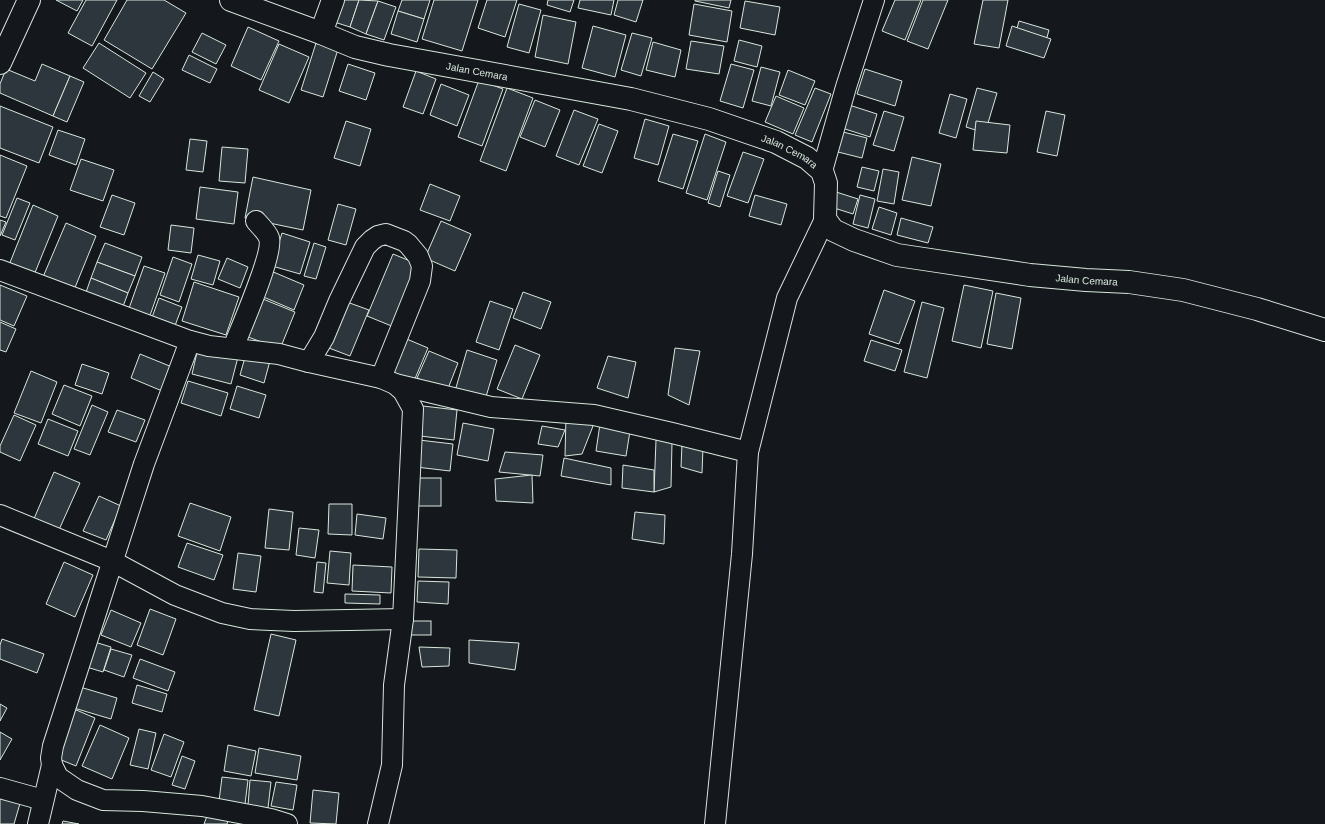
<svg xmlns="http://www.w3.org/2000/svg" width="1325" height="824" font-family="Arial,sans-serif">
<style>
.building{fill:#2c363c;stroke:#d8e6dc}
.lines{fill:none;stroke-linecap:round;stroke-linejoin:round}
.street-casing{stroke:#d8e6dc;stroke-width:22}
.secondary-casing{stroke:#d8e6dc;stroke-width:24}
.street{stroke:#14181c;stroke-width:20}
.secondary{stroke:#14181c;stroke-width:22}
.labels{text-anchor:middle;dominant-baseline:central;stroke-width:3;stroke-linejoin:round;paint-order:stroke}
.street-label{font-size:10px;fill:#d8e6dc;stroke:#14181c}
</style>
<rect width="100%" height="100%" fill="#14181c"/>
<g class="building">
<path d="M56,0H83L77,11Z"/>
<path d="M86,0H117L92,46L68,33Z"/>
<path d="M127,0H164L186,13L152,69L104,40Z"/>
<path d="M339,0H359L350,27L331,21Z"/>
<path d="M359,0L378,1L366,34L350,27Z"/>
<path d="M402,0H430L424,19L398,11Z"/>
<path d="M434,0H478L462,51L422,39Z"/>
<path d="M487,0H517L505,37L478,28Z"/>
<path d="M548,0H574L570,12L547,5Z"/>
<path d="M580,0H614L611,15L578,8Z"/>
<path d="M618,0H643L636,22L614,15Z"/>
<path d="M695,0H731L729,8L695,1Z"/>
<path d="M895,0H921L905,40L882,31Z"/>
<path d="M923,0H948L928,49L907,41Z"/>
<path d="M983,0H1008L999,48L974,44Z"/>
<path d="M378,1L396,7L384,40L366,34Z"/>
<path d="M745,1L780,7L775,35L740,28Z"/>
<path d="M519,4L541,10L529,53L507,47Z"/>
<path d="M694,4L732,11L727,42L689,35Z"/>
<path d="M398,11L424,19L417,42L391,34Z"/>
<path d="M543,15L576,22L568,64L535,57Z"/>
<path d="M1019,21L1049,30L1043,52L1013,43Z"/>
<path d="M593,26L626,35L615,77L582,68Z"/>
<path d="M1012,26L1051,39L1044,58L1006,46Z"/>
<path d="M248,27L279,41L261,80L231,66Z"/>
<path d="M202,33L226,45L216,64L192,52Z"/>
<path d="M632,33L652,38L641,76L621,70Z"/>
<path d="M317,40L339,46L323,97L301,90Z"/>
<path d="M739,40L762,46L757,67L734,61Z"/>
<path d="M691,41L724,46L719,74L686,69Z"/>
<path d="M653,42L681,50L675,77L646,70Z"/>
<path d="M99,43L146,73L130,98L83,68Z"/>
<path d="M279,44L309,57L289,103L259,90Z"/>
<path d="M189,55L217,69L210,83L182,70Z"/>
<path d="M42,64L70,76L53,116L0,93V84L6,69L35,81Z"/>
<path d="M348,64L375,73L366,100L339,91Z"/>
<path d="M731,64L754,70L743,108L720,101Z"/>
<path d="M761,67L780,72L771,106L752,101Z"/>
<path d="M865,69L902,81L895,106L857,94Z"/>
<path d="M788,70L815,81L805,105L779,95Z"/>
<path d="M416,71L436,79L423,114L403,107Z"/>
<path d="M153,72L164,79L150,102L139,96Z"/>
<path d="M70,76L84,82L67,122L53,116Z"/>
<path d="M479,80L503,89L482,146L458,137Z"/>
<path d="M441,84L469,95L457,126L430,115Z"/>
<path d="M507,88L533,98L506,171L480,161Z"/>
<path d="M815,88L831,94L812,142L795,135Z"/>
<path d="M977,88L997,93L985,133L966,127Z"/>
<path d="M950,94L967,99L956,138L939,133Z"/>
<path d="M776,96L804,108L793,134L765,122Z"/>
<path d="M535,100L560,110L545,147L520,137Z"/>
<path d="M846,104L877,114L870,137L839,127Z"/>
<path d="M0,106L53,127L39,163L0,148Z"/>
<path d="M574,110L598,119L579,165L556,156Z"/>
<path d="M884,111L904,117L894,151L873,145Z"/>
<path d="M1046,111L1065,115L1057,156L1037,152Z"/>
<path d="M645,119L669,126L658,165L634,158Z"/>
<path d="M346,121L371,129L360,166L334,158Z"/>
<path d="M976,121L1010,125L1007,153L973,150Z"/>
<path d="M599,124L618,131L602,173L583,166Z"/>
<path d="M58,130L85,139L76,165L49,155Z"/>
<path d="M839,131L867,138L862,158L834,151Z"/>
<path d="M673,134L698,141L683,189L658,181Z"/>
<path d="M705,134L726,142L707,200L686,193Z"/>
<path d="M190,139L207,141L203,172L186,170Z"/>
<path d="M222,147L248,149L245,183L219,181Z"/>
<path d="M743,152L764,159L748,203L727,196Z"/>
<path d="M0,155L27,166L6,218L0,216Z"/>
<path d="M912,157L941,164L931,206L902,200Z"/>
<path d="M81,159L114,170L103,201L70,190Z"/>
<path d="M862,167L879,171L874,191L857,187Z"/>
<path d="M883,169L899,172L894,204L877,201Z"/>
<path d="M718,171L730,175L720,207L708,203Z"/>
<path d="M253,177L311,190L303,230L245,218Z"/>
<path d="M430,184L460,196L450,221L420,210Z"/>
<path d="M200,187L238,192L234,224L196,219Z"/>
<path d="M833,191L858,199L853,214L828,206Z"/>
<path d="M112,195L135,203L124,235L100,227Z"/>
<path d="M755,195L787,204L781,225L749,216Z"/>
<path d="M860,195L875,199L868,228L853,224Z"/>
<path d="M17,198L30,203L15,240L2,235Z"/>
<path d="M338,204L356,209L346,245L328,240Z"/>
<path d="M33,205L58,216L32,280L7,270Z"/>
<path d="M879,207L897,213L891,235L872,229Z"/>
<path d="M901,218L933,227L928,243L897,235Z"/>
<path d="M0,220L6,222L0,236Z"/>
<path d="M441,221L471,234L455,271L425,258Z"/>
<path d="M66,223L96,236L74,290L43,277Z"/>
<path d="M171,225L194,228L191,253L168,250Z"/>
<path d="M282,233L310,242L300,274L272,266Z"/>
<path d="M105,243L142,257L135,276L97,262Z"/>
<path d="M314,243L326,247L316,279L304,276Z"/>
<path d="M393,254L420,265L394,327L367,316Z"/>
<path d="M198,255L220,261L213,285L191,279Z"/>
<path d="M173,257L192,264L179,302L160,295Z"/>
<path d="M227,258L248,267L240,288L218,279Z"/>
<path d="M97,262L135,276L128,293L91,278Z"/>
<path d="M144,266L165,273L148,321L127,314Z"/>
<path d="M271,271L304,285L294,310L261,296Z"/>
<path d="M91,278L128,293L121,312L84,298Z"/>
<path d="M194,282L239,297L226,335L182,321Z"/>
<path d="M0,285L27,296L14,326L0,320Z"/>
<path d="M964,285L993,291L981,348L952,341Z"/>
<path d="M884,290L915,301L899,344L869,334Z"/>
<path d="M523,292L551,302L541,329L513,318Z"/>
<path d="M996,293L1021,298L1012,349L987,344Z"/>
<path d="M258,297L295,312L280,349L243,335Z"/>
<path d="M159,298L182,307L173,331L150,323Z"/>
<path d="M490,301L513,309L499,350L476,342Z"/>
<path d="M347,302L369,310L350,356L329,348Z"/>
<path d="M922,302L944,308L927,378L904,372Z"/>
<path d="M0,322L16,329L6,352L0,350Z"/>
<path d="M402,337L428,348L414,381L389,370Z"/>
<path d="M871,340L902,350L895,371L864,361Z"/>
<path d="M515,345L540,355L522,399L497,389Z"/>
<path d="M198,348L238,357L231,384L192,374Z"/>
<path d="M675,348L700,351L689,405L668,395Z"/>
<path d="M247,350L271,357L264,383L240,375Z"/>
<path d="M467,350L497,360L485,400L455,391Z"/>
<path d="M429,351L458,363L447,391L417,378Z"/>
<path d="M140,354L177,369L167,393L131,378Z"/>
<path d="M608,356L636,362L628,398L597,388Z"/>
<path d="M82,364L109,373L102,394L75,385Z"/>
<path d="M31,371L57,382L41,423L14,413Z"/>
<path d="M188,381L228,393L221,416L181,403Z"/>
<path d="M64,385L92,396L80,426L52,414Z"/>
<path d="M237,386L266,395L259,418L230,409Z"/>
<path d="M92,405L108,412L90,455L74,449Z"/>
<path d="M423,406L457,410L454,440L420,436Z"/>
<path d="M117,410L145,420L136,442L108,432Z"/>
<path d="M14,415L36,425L20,461L0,452V446Z"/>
<path d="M566,416L595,421L582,454L565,456Z"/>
<path d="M48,419L78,431L68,456L38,444Z"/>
<path d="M463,423L494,429L488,461L457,455Z"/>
<path d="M600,424L630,431L626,456L596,451Z"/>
<path d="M542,426L565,430L558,447L538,444Z"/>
<path d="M419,440L453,444L450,471L416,467Z"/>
<path d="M656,440L672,442L671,487L654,492Z"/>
<path d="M682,444L703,447L702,473L681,467Z"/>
<path d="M505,452L543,455L540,476L499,472Z"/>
<path d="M564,458L611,468V485L561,476Z"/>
<path d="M623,465L654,470V492L622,488Z"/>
<path d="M54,472L80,483L58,532L33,521Z"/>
<path d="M532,475L533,503L496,501L495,479Z"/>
<rect x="415" y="478" width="26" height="28"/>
<path d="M99,496L121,506L106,540L83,531Z"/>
<path d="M190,503L231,517L220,551L178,536Z"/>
<path d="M329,504H352V535L328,534Z"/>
<path d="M269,509L293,512L289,550L265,548Z"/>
<path d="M635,512L665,515L664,544L632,539Z"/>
<path d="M357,514L386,518L383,539L355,535Z"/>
<path d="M299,528L319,530L315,558L296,555Z"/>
<path d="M187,543L223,555L214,580L178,567Z"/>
<path d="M419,549L457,550L456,578L418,577Z"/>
<path d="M330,551L351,553L349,585L327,583Z"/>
<path d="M238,553L261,556L256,592L233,589Z"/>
<path d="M64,562L93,575L75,617L46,604Z"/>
<path d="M317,562L326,563L323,593L314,592Z"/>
<path d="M353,565L392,567L391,593L352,591Z"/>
<path d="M418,581L449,582L448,604L417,602Z"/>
<path d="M345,594L380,595V604L345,603Z"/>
<path d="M150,609L176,619L163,655L137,645Z"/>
<path d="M111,610L141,623L131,647L101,635Z"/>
<rect x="408" y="621" width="23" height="14"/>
<path d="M271,634L296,640L279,716L254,710Z"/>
<path d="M2,639L44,654L37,673L0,659V645Z"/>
<path d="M88,640L111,647L103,672L80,665Z"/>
<path d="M469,640L519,643L515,670L469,663Z"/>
<path d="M419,647L450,648L449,666L422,667Z"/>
<path d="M111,649L132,655L124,677L104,670Z"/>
<path d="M140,659L175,672L168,691L133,678Z"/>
<path d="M137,685L167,694L162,712L132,703Z"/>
<path d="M80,687L117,698L111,719L74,708Z"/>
<path d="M0,704L7,708L0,721Z"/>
<path d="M74,709L95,718L76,766L54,757Z"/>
<path d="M100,725L129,738L112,779L82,766Z"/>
<path d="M139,729L156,733L148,769L130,765Z"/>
<path d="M0,732L12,739L0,760Z"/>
<path d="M164,734L184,742L171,777L151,770Z"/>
<path d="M228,745L256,751L251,776L224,771Z"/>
<path d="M259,748L301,756L297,780L255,773Z"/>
<path d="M182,756L195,761L185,789L172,785Z"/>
<path d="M222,777L248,780L245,804L219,801Z"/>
<path d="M250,780L271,782L268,808L248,805Z"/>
<path d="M276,782L297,785L293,810L271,806Z"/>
<path d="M313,790L339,793L336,824L310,823Z"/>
<path d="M0,794L21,800L14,824H0Z"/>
<path d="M210,808L230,816L227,824H204Z"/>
<path d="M63,821L79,824H62Z"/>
</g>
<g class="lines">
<g class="street-casing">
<g id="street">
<path d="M822,171L846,87L874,0"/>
<path d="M0,270L190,341L209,346L279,354L309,362L324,337L339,301L365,247L372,240L378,236L386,234L404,241L408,244L418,256L422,266L420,281L381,378"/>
<path d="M190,341L144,464L53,746L51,758L52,765L58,777L77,790L103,800L143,801L202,806L271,819L287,824"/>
<path d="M233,348C240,330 274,253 269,238C267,232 260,226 256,221"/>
<path d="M309,362L381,378L395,384L491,407L594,415L672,433L748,452"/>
<path d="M0,515L112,561L175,595L222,613L250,619L294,621L403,619"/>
<path d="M0,788L43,800"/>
<path d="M38,824L52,765"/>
<path d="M378,824L392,765L394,685L403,619L413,409L403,391L395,384"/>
<path d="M715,824L742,554L748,452L787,298L825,219"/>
</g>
</g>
<g class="secondary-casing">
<g id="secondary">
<path id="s1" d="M231,0L321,33L355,47L389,55L631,99L709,119L776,142L807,158L822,171L826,183L825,219L833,230L854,240L897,255L1030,275L1086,280L1129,282L1183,290L1257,309L1325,330"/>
<path d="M321,33L333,0"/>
<path d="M0,63L29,0"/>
</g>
</g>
<use href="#street" class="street"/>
<use href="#secondary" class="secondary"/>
</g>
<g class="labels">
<g class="street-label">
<text stroke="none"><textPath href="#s1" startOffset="257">Jalan Cemara</textPath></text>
<text stroke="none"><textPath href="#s1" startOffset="581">Jalan Cemara</textPath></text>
<text stroke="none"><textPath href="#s1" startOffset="942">Jalan Cemara</textPath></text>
</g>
</g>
</svg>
